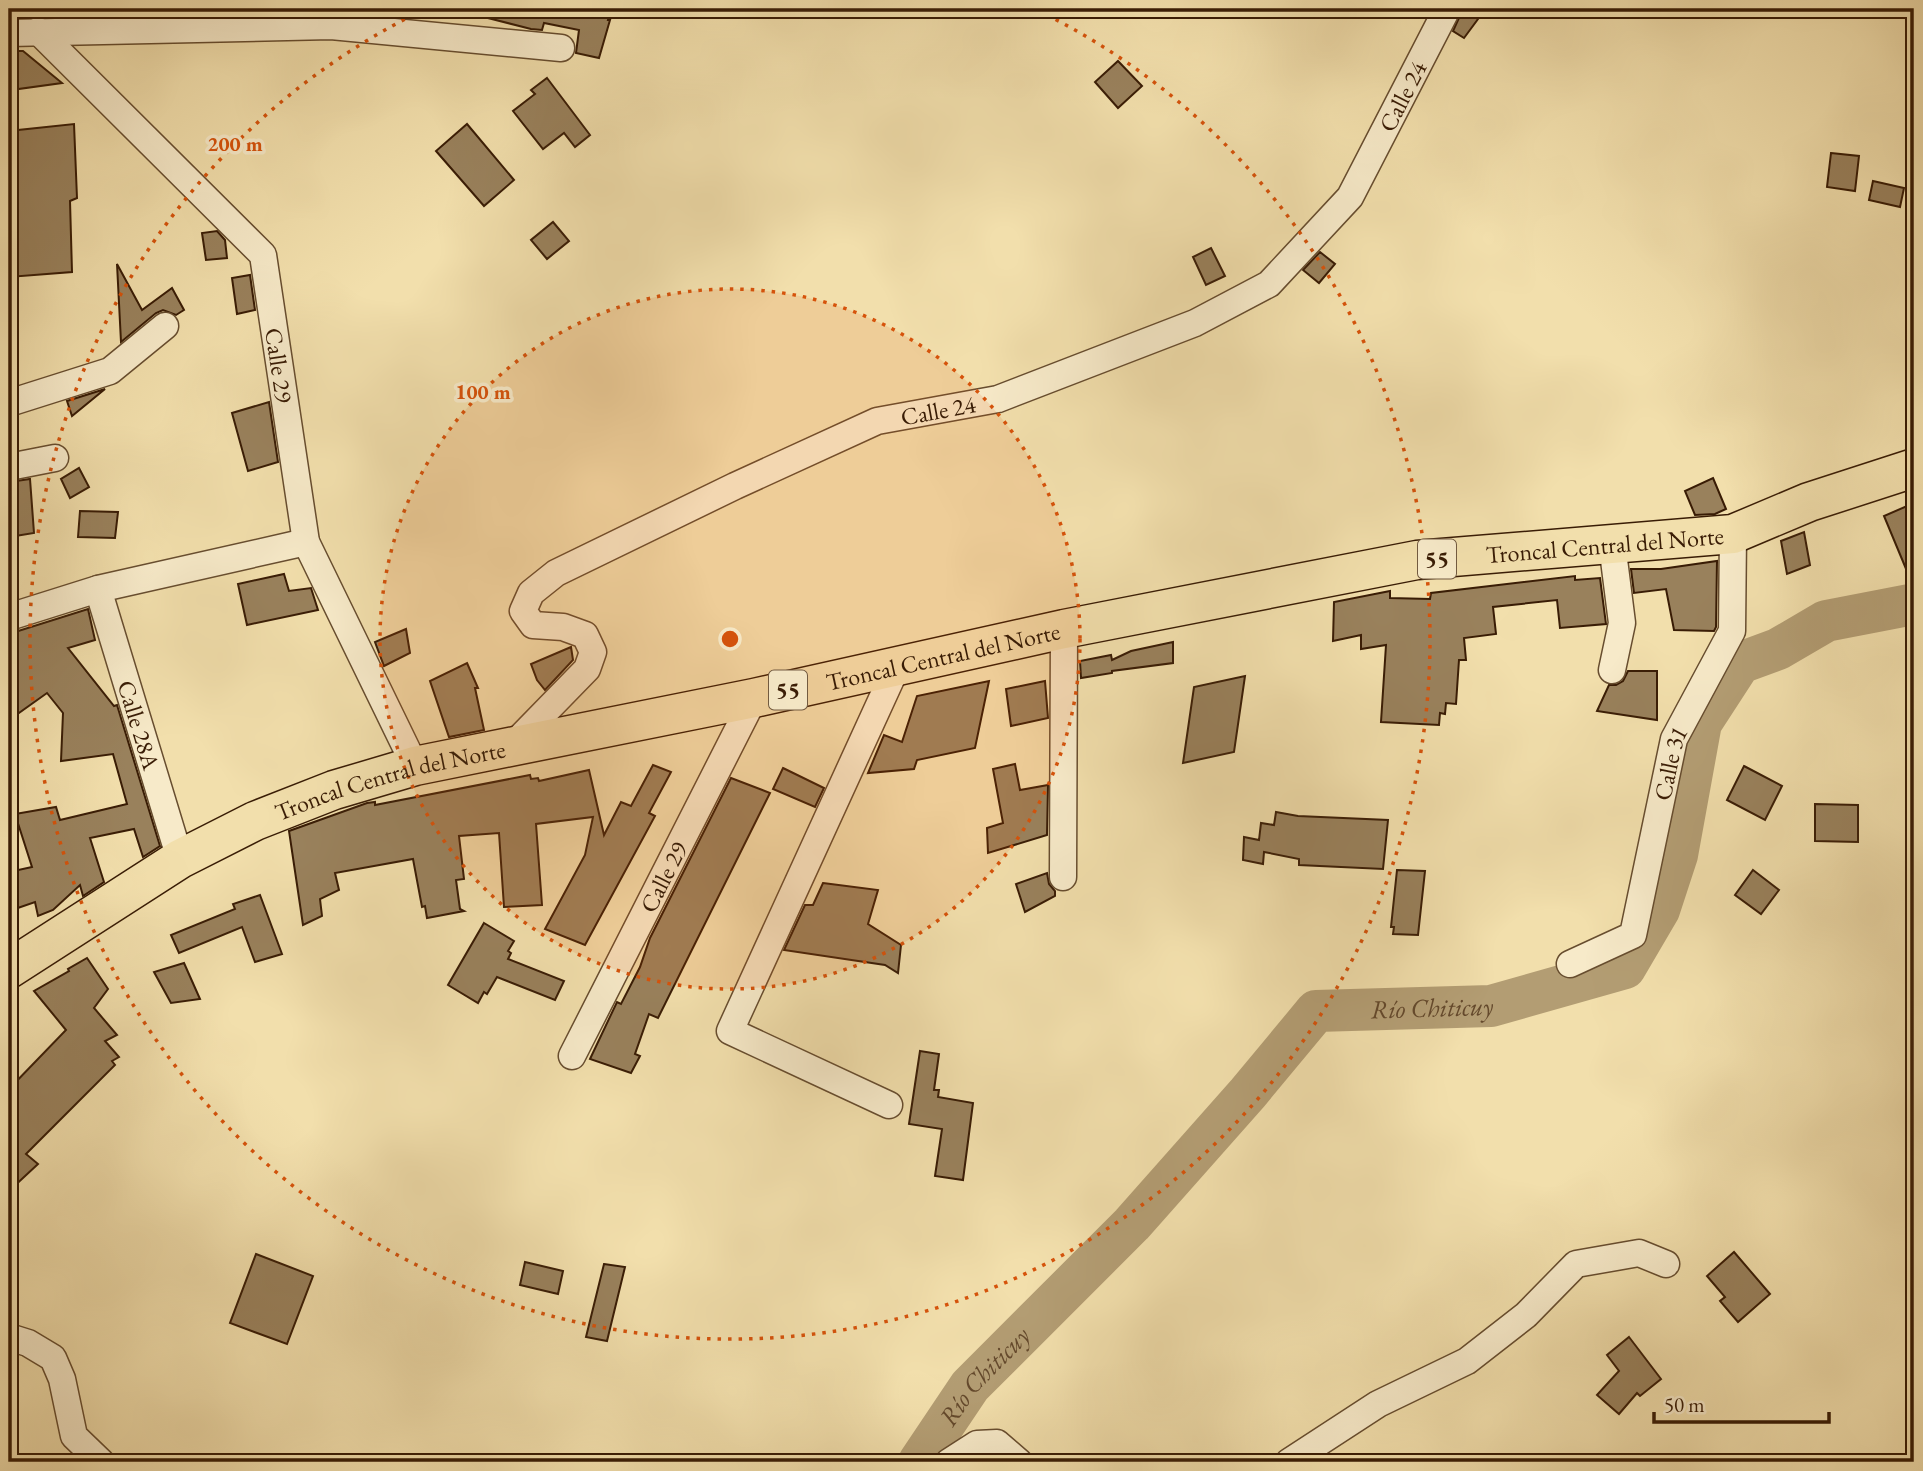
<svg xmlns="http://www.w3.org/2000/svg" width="1923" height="1471" font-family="'EB Garamond',serif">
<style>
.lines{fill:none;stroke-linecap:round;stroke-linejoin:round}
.river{stroke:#b39d73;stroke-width:42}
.building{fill:#99815c;stroke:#391c05;stroke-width:2}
.street-casing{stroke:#674d2f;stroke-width:29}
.highway-casing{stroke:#391c05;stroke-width:41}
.street{stroke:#f7eac9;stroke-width:26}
.highway{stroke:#f2dfac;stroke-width:38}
.ring{fill:none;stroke:#d6530b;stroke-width:3.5;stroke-dasharray:3.5 7}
.labels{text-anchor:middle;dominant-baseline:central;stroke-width:7;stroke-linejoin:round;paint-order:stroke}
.shield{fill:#f7eac9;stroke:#725a40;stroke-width:2}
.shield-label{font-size:23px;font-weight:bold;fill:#391c05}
.street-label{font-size:24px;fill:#391c05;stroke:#f7eac9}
.water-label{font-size:26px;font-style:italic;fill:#64492c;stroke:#f7eac9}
.centre{fill:#d6530b;stroke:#f7eac9;stroke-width:3.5}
.ring-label{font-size:21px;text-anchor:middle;font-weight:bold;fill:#d6530b;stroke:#f7eac9;stroke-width:7;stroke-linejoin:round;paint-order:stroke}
</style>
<rect width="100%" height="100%" fill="#f2dfac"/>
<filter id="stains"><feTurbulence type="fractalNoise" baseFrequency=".00286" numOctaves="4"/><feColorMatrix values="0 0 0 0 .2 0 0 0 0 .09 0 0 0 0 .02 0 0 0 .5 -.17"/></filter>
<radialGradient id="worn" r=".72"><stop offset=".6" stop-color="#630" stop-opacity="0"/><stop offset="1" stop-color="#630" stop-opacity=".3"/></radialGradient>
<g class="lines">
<path class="river" id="s1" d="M919,1462L970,1386L1132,1224L1248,1093L1316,1011L1491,1006L1625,968L1659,910L1677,855L1701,723L1740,663L1778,649L1826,621L1914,604"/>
</g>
<g class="building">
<path d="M477,9H611L608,20H610L599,58L576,53L579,30L544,23L542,30L531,29L476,15Z"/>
<path d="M1463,9L1478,19L1464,38L1453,31Z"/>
<path d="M9,51H23L62,83L11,90Z"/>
<path d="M1118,61L1142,86L1118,108L1095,82Z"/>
<path d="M547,78L590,135L575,147L564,133L543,149L513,111L535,94L531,90Z"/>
<path d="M74,124L77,198L70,201L72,272L9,277V131Z"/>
<path d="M467,124L514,180L484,206L436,151Z"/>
<path d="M1831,153L1859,156L1855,191L1827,187Z"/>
<path d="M1873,181L1904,188L1900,207L1869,200Z"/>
<path d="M553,222L569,241L547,259L531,240Z"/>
<path d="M217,231L225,240L227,258L206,260L202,233Z"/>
<path d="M1211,248L1225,276L1206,285L1193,257Z"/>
<path d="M1320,252L1335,264L1319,283L1303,270Z"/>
<path d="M117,264L142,310L172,288L184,310L176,315L163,310L156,313L121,342Z"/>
<path d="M250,275L255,310L237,314L232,278Z"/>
<path d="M105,389L72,416L67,401Z"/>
<path d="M269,402L278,462L248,471L232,413Z"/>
<path d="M79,468L89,487L70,498L61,479Z"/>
<path d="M1713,478L1726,509L1715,514L1695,515L1685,491Z"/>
<path d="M30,479L34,533L9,537V482Z"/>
<path d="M1914,503V588L1884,516Z"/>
<path d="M80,511L118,512L115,538L78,537Z"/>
<path d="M1804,532L1810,565L1787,574L1781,541Z"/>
<path d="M1717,561L1716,627L1714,631L1674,630L1666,589L1634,593L1631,569H1661Z"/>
<path d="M284,574L289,591L311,588L318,610L247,625L238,584Z"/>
<path d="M1575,576V580L1600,578L1606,624L1560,628L1557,600L1493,607L1496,634L1464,638L1466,660H1459L1456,704L1446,703L1445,714L1440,713L1439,725L1381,722L1386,645L1361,649V635L1333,641L1334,602L1390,591V598L1430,599L1431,593Z"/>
<path d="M88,609L95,640L68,648L114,706L117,705L160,846L143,857L134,829L90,838L104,882L83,896L80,885L53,910L38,916L35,902L9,911V872L32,867L15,814L56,807L60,820L127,804L113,754L61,761L63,713L47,693L9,720V674H15V632Z"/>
<path d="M406,629L410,653L384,666L375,642Z"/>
<path d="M1173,642V663L1112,671V673L1081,678L1080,661L1111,655L1112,660L1131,651Z"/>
<path d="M571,647L573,660L545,690L537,680L531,664Z"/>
<path d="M467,663L478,688H475L484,730L449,737L430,681Z"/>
<path d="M1628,671H1657V720L1597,711L1609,685H1616L1623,681Z"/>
<path d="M1245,676L1234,752L1183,763L1194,687Z"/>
<path d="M989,681L975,748L917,760L914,769L868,773L884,735L902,742L917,696Z"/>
<path d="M1045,681L1048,718L1011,726L1006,689Z"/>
<path d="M1015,764L1020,790L1048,785L1047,835L988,853L987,828L1003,823L993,769Z"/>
<path d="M653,765L671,772L649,813L655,816L585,945L545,929L585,855L593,817L536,824L542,905L504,907L499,833L459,836L464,879L456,880L460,909L464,911L427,918L425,906L422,907L413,859L335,873L339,890L320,899L322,916L303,925L289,831L367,803L375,802V805L530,775L531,779L538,778L539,781L589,770L604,835L621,802L631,806Z"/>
<path d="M1744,766L1782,786L1765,820L1727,800Z"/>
<path d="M783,768L824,788L815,807L773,789Z"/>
<path d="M731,778L770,793L658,1018L649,1014L635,1054L640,1056L631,1073L590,1059L617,1002L621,1004L640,967L650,938Z"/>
<path d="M1815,804L1858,805V842L1815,841Z"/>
<path d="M1276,812L1298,816L1388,820L1383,869L1299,865V859L1264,852L1263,864L1243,860L1244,837L1259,840L1261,823L1274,825Z"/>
<path d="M1397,870L1425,871L1418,935L1393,934L1394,927H1391Z"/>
<path d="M1753,870L1779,890L1761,914L1735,895Z"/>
<path d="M1047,873L1049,884L1055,891V896L1025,912L1016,884Z"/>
<path d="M823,883L878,890L868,924L901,945L898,973L885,965L784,950L805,905H813Z"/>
<path d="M260,895L282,954L255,962L242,927L179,953L171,935L235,909L233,904Z"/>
<path d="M484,923L514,941L508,951L511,953L508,959L564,981L555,1000L497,977L487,994L484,992L478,1003L448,985Z"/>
<path d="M87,958L108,989L94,1008L117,1035L105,1041L119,1057L112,1061L115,1065L26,1154L38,1164L9,1191V1089L66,1030L34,991L69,971L68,969Z"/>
<path d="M184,963L200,999L171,1003L154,972Z"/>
<path d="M920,1051L939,1054L934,1090H939L938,1097L973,1103L963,1180L935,1176L942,1129L909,1124Z"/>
<path d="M1734,1252L1770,1294L1738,1322L1720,1301L1725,1297L1707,1276Z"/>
<path d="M256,1254L313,1276L287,1344L230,1323Z"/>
<path d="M525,1262L563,1271L558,1294L520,1285Z"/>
<path d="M604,1264L625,1267L607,1341L586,1337Z"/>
<path d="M1629,1337L1661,1379L1640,1396L1637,1393L1619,1414L1597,1395L1619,1371L1607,1355Z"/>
</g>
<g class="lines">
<g class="street-casing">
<g id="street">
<path id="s2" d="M38,31L263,255L306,542L415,766"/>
<path d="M9,33L331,26L561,48"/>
<path d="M9,403L110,371L165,326"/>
<path d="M9,467L55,458"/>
<path d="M1612,544L1622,623L1612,670"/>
<path id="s3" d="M98,589L180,859"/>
<path d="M9,617L98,589L306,542"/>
<path id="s4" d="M512,746L587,669L593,652L585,635L563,627L533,625L523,611L531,593L556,573L735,486L877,421L998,399L1195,323L1269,284L1350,197L1447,9"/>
<path d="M1063,877L1064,629"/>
<path id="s5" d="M1570,964L1633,935L1674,739L1732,631L1733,534"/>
<path id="s6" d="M572,1056L754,698"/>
<path d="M889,1105L730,1031L897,666"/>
<path d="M9,1337L28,1343L53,1358L62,1379L74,1436L101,1462"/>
<path d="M949,1462L977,1444L997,1443L1019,1462"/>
<path d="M1289,1462L1378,1404L1467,1361L1526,1315L1576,1264L1639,1253L1666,1264"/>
</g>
</g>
<g class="highway-casing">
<g id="highway">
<path id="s7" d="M9,969L180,859L255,821L334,790L415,766L754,698L1064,629L1417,560L1733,534L1809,502L1914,468"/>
</g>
</g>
<use href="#street" class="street"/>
<use href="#highway" class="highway"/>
</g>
<circle cx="730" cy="639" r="350" fill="#d6530b" fill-opacity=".12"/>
<g class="ring">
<circle cx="730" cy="639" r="350"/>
<path d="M1037 10A700 700 0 1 1 423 10"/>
</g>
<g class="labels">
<g class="shield">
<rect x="1418" y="539.5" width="38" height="39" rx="5"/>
<rect x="769" y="670.5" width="38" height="39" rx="5"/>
</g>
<g class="shield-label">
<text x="1437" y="559">55</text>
<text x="788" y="690">55</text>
</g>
<g class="street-label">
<text stroke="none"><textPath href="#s4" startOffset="1272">Calle 24</textPath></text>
<text stroke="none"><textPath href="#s2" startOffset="429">Calle 29</textPath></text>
<text stroke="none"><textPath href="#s4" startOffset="684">Calle 24</textPath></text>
<text stroke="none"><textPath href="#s7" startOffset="1668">Troncal Central del Norte</textPath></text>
<text stroke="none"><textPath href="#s7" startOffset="996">Troncal Central del Norte</textPath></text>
<text stroke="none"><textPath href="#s3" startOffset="142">Calle 28A</textPath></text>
<text stroke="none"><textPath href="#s5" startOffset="245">Calle 31</textPath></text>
<text stroke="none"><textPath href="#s7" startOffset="429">Troncal Central del Norte</textPath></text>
<text stroke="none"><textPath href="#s6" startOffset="201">Calle 29</textPath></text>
</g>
<g class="water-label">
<text stroke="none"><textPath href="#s1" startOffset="718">Río Chiticuy</textPath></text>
<text stroke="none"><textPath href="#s1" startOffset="108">Río Chiticuy</textPath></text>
</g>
</g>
<circle cx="730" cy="639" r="10" class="centre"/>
<g class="ring-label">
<text x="235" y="151">200 m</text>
<text x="483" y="399">100 m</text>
</g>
<rect width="1923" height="1471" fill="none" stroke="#f2dfac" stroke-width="35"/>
<rect x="10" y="10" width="1902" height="1450" fill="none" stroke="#391c05" stroke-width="3.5"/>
<rect x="18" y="18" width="1888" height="1436" fill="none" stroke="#391c05" stroke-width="2"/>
<path d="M1654 1412v10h175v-10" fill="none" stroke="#391c05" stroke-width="3.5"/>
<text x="1664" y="1412" font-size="21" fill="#391c05" stroke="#f7eac9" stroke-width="5" paint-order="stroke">50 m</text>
<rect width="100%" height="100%" filter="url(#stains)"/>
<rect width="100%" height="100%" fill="url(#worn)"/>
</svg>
